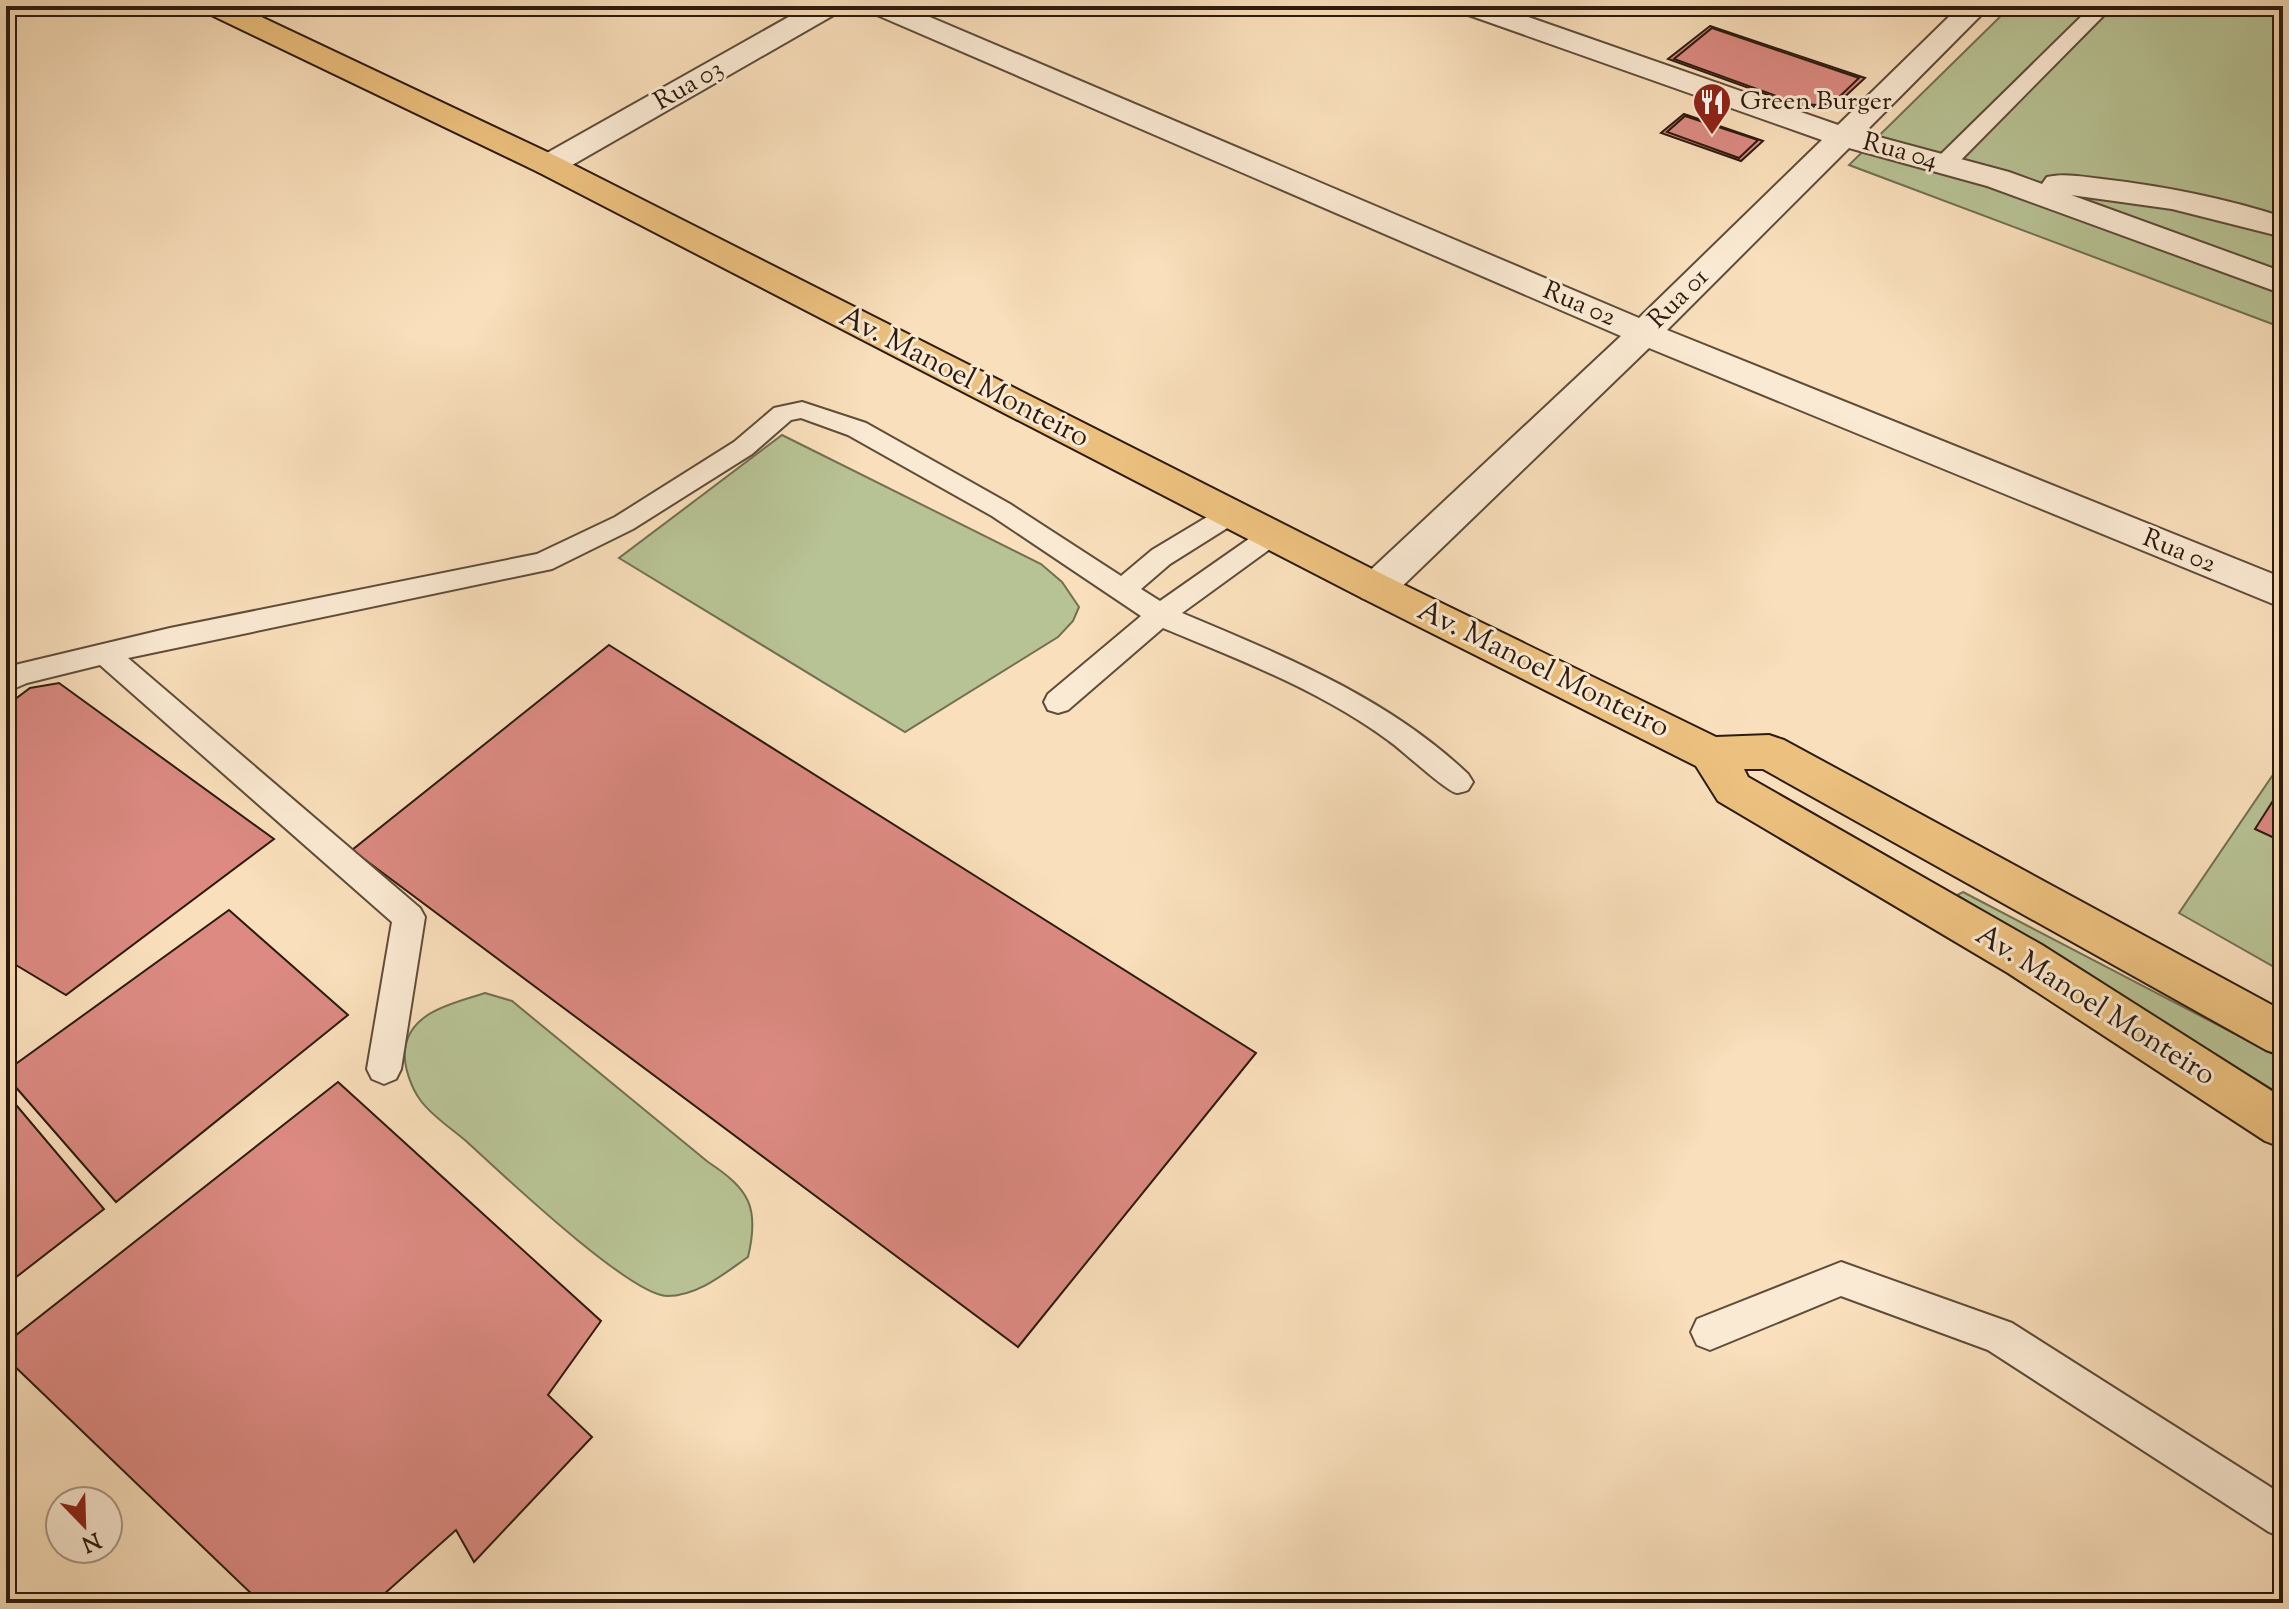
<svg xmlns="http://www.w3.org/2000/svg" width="2289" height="1609" font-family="'Sorts Mill Goudy',serif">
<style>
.green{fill:#b8c395;stroke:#726f52;stroke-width:2}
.building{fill:#dc8a82;stroke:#2c1b0e;stroke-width:2}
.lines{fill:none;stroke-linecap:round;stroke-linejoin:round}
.lane-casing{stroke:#5f4c39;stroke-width:4}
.street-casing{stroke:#5f4c39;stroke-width:4}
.primary-casing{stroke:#2c1b0e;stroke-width:4}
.lane{fill:#fbead3;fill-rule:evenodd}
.street{fill:#fbead3;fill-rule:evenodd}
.primary{fill:#ecc07e;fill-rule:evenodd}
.labels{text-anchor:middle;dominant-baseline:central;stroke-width:6;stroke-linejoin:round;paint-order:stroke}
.far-street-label{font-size:26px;fill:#2c1b0e;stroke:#fbead3}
.far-poi-label{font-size:26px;fill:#2c1b0e;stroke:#fbead3;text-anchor:start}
.street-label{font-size:30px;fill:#2c1b0e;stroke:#fbead3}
</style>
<rect width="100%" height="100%" fill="#f9dfbb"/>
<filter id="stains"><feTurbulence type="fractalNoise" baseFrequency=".0025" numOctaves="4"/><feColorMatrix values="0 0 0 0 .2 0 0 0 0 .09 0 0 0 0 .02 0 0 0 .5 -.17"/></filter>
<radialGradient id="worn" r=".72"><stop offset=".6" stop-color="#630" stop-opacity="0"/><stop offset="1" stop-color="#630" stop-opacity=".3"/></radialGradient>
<g class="green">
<path d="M2011,6H2283V328L1849,165Z"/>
<path d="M782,435L1041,564L1062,582L1079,607L1073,621L1058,637L905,732L619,558Z"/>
<path d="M2283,760V972L2179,913Z"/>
<path d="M1963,892L2283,1059V1096L1957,895Z"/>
<path d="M485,993L512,1001L708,1162C749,1189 760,1207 748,1257C725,1273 698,1296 667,1296C629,1295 499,1171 466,1141C452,1129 432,1116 421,1101C411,1088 403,1065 405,1049C410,1011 455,1003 485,993Z"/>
</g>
<g class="building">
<path d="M1710,26L1865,78L1839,102L1817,107L1796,105L1668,59Z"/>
<path d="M1712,28L1859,78L1836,100L1816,105L1796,103L1674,59Z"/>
<path d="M1684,114L1763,141L1741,161L1661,133Z"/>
<path d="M1685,116L1758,140L1739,158L1667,132Z"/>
<path d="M609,645L1256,1053L1018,1347L352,850Z"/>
<path d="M59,683L274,839L66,995L6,959V706L30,688Z"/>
<path d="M2283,785V842L2255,829Z"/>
<path d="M229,910L348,1015L116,1202L6,1076V1071Z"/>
<path d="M338,1082L601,1321L548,1395L592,1437L474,1562L456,1530L374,1603H261L6,1358V1343Z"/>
<path d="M6,1093L104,1209L6,1285Z"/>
</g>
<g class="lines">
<g class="lane-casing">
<g id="lane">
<path d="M2092,6H2113L1952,169H1936L1933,164L1936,159Z"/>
<path d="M802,402L866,423L1010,504L1121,576L1152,550L1222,508L1231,505L1240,508L1244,514L1240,520L1170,564L1141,589L1160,601L1263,529L1272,526L1281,529L1285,535L1281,541L1182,613C1284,656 1387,697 1468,774L1473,782L1468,790C1466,791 1459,793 1457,793C1448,793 1401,749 1389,741C1322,691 1240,660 1163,628L1068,710L1058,713L1048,710L1044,702L1048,694L1141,616L992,516L848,435L801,418L791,420L752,454L633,529L552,569L128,658L420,908L425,917L401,1069L396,1079L384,1084L372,1079L367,1069L392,922L100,665L27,683L6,692V668L19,664L170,628L537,554L615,517L734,442L774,408Z"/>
<path d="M1841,1262L2012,1323L2283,1495V1538L2269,1532L1988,1350L1841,1296L1710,1350L1697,1345L1691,1332L1697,1319Z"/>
</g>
</g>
<g class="street-casing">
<g id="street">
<path d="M808,6H843L839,12L560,172L549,174L538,172L533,165L538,158Z"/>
<path d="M866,6H904L1639,318L1822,140L1460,12L1456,6H1497L1838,125L1960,6H1990L1864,133L2009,172L2042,184L2047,177C2065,173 2084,177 2102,179C2163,186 2224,198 2283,217V237L2172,209L2071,195L2283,272V294L1987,186L1849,148L1667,330L2283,578V608L1649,348L1390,598L1376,602L1362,598L1356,588L1362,578L1621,336L870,12Z"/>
</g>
</g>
<g class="primary-casing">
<path id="primary" d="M201,6H238L560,158L1390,578L1716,737L1769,735L1784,740L2283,1011V1056L2266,1050L1763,769H1744L1748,777L2042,945L2283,1098V1148L2265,1141L2008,973L1718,801L1696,766L1362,598L538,172L205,12Z"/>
</g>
<use href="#lane" class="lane"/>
<use href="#street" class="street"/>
<use href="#primary" class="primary"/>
</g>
<defs>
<g id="restaurant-pin" transform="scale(2)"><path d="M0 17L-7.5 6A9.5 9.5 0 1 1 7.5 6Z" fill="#8f2418" stroke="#fbead3"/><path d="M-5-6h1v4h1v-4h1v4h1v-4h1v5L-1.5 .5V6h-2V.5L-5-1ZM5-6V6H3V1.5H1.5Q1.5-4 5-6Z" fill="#fff"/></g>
</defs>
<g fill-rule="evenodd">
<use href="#restaurant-pin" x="1712" y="102"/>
</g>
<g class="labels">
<g class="far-street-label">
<text transform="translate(689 86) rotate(-30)">Rua 03</text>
<text transform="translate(1900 152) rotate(15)">Rua 04</text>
<text transform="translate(1679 299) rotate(-45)">Rua 01</text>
<text transform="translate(1579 305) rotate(23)">Rua 02</text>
<text transform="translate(2179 552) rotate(22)">Rua 02</text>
</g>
<g class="far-poi-label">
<text x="1740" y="102">Green Burger</text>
</g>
<g class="street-label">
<text transform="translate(964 378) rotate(27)">Av. Manoel Monteiro</text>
<text transform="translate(1543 670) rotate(26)">Av. Manoel Monteiro</text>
<text transform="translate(2095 1006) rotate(32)">Av. Manoel Monteiro</text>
</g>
</g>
<rect width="2289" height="1609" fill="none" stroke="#f9dfbb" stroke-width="32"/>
<rect x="8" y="8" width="2273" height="1593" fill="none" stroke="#2c1b0e" stroke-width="4"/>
<rect x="16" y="16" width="2257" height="1577" fill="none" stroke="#2c1b0e" stroke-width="2"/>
<g transform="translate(84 1525) rotate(157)"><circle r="38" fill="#fbead3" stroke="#a89784" stroke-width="2"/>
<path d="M0-6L14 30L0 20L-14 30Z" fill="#8f2418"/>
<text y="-12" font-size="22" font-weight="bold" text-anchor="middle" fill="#2c1b0e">N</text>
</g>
<rect width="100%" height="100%" filter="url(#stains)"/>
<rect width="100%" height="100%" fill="url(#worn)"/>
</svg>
